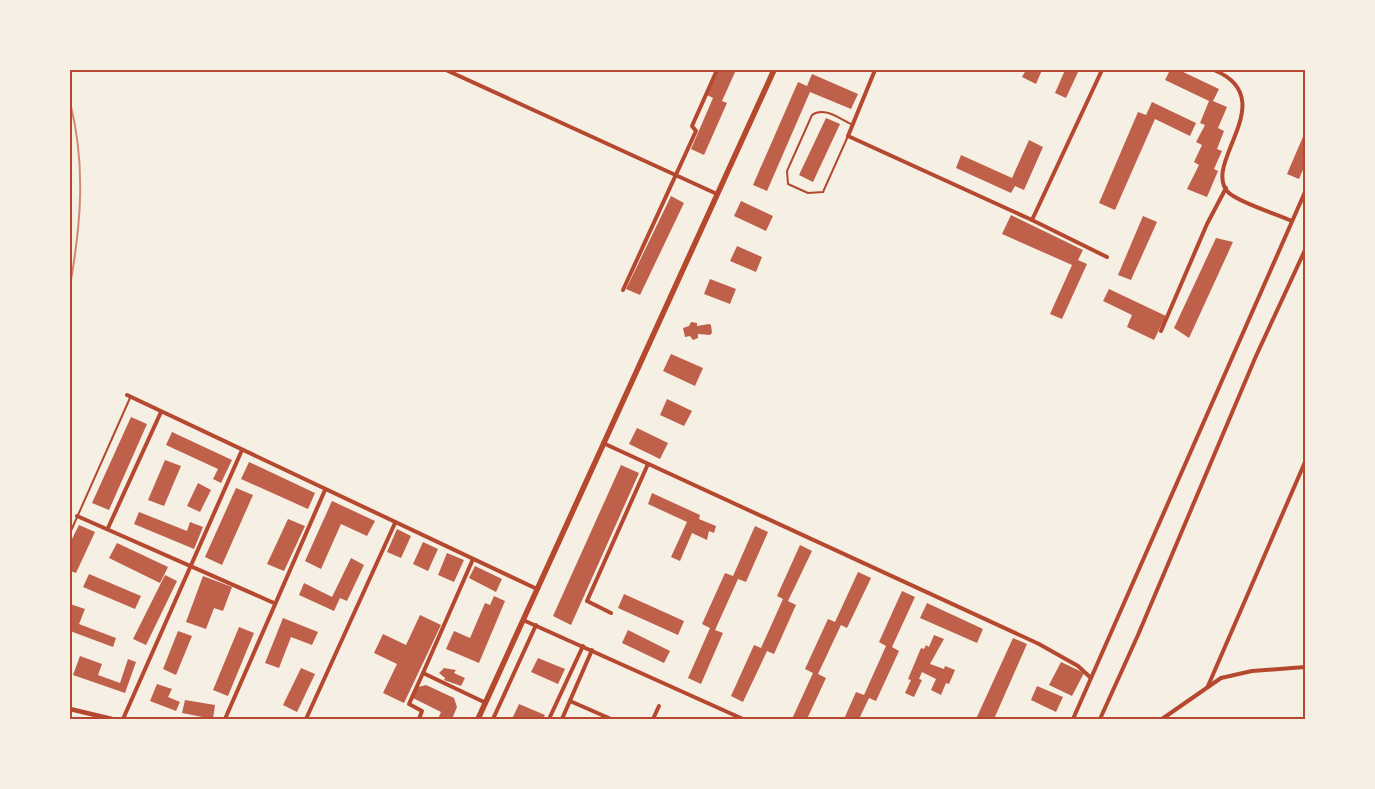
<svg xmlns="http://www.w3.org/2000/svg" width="1375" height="789" font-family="Barlow,sans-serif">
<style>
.building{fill:#bf614a}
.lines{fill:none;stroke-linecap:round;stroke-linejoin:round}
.service{stroke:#b5482f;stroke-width:2}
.minor{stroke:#b5482f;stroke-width:4}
.tertiary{stroke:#b5482f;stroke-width:4.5}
.primary{stroke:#b5482f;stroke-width:5.5}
.rail{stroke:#cf8b77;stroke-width:2}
.neatline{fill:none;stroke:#b5482f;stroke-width:2}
</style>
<rect width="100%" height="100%" fill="#f6efe4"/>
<g class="building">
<path d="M719,70H736L722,101L727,103L704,155L691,149L713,98L707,95Z"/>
<path d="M1026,70H1042L1036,84L1022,77Z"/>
<path d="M1065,70H1079L1066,98L1055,93Z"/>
<path d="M1170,70H1179L1219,89L1213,101L1227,107L1218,128L1224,131L1217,149L1222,151L1214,169L1218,171L1207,197L1187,189L1199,165L1194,162L1202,145L1196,142L1205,125L1200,123L1209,101L1165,80Z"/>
<path d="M812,74L858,94L851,109L810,92L767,191L753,185L798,82L807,86Z"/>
<path d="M1152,102L1196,123L1190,136L1155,119L1115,210L1099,203L1138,112L1146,115Z"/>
<path d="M826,118L840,124L813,182L799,175Z"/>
<path d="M1305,132V165L1299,179L1287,174Z"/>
<path d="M1029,140L1043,147L1024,190L1015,186L1011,193L956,168L961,155L1012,178Z"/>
<path d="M671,196L684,203L640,295L626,289Z"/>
<path d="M741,201L773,216L766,231L734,216Z"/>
<path d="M1011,215L1083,250L1078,260L1087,264L1062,319L1050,314L1072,265L1002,234Z"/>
<path d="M1143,216L1157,222L1131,280L1118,275Z"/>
<path d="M1216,238L1233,242L1189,338L1174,328Z"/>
<path d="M737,246L762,257L756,272L730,261Z"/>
<path d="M710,279L736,289L730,304L704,294Z"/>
<path d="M1109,289L1166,316L1154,340L1127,327L1132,315L1103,301Z"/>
<path d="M691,322L697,323V326L709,324L711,325L712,333L710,335L698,334V338L693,340L690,336L685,337L683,328L689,326Z"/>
<path d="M671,354L703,368L695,386L663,371Z"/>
<path d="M667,399L692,411L684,426L660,415Z"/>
<path d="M131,417L147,424L109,510L92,503Z"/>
<path d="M637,428L668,443L660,459L629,444Z"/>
<path d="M172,432L232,460L221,483L213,479L218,469L166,445Z"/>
<path d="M165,460L181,466L164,506L148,500Z"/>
<path d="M249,462L315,493L308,509L241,479Z"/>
<path d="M621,465L639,473L571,625L553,616Z"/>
<path d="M198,483L211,490L200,512L187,506Z"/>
<path d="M236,488L253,495L222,565L205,557Z"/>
<path d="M652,493L700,515L699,519L716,526L714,533L709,531L707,540L692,533L680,561L671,557L687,522L648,504Z"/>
<path d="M332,501L375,521L367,536L341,524L321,569L305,561Z"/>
<path d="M139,512L187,531L190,522L203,527L194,549L134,524Z"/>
<path d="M288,519L305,526L284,571L267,564Z"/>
<path d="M79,525L95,532L76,573L70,571V543Z"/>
<path d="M755,526L768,532L746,582L738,579L715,630L723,633L701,684L688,678L710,628L702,624L725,573L733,576Z"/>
<path d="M397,529L411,536L401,558L387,552Z"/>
<path d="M423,542L438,549L428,571L413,564Z"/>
<path d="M117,543L168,567L160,583L109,558Z"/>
<path d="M800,545L812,551L788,601L796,605L774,654L767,651L743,702L731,696L754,645L761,648L783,599L777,596Z"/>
<path d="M447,553L464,560L454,582L438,575Z"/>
<path d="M351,558L364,565L347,601L340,598L334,611L299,595L304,583L332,597Z"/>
<path d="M475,566L502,579L496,592L469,578Z"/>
<path d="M858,572L871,578L847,628L841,625L818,674L826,678L807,719H792L813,673L805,669L828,619L835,622Z"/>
<path d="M89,574L141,596L135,609L83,587Z"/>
<path d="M165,575L177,581L146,645L133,639Z"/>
<path d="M203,576L232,587L223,611L214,608L206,629L186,622Z"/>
<path d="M902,591L915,597L892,647L899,651L876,701L869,698L859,719H844L856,692L864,695L886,646L879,642Z"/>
<path d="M624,594L684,621L678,635L618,608Z"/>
<path d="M494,596L505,601L479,663L446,649L454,631L470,638L485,603L490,605Z"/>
<path d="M927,603L983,629L977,643L920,618Z"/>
<path d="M70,604L85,609L79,624L116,638L113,647L70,631Z"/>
<path d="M420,615L441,625L404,703L383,693L397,664L374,653L383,634L406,645Z"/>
<path d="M283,618L318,632L312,645L291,637L279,668L265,663Z"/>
<path d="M239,627L254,633L228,696L213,690Z"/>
<path d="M628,630L670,651L664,663L622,643Z"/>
<path d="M178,631L192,636L176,675L163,669Z"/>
<path d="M934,635L944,639L930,664L944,669L945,666L955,670L949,684L946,683L941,695L931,690L936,679L922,672L919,679L922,680L914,697L905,693L911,680L908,679L921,648L924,649L926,645L929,647Z"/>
<path d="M1013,638L1027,644L994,719H976Z"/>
<path d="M80,656L102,664L98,675L120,683L128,659L136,662L125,693L73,675Z"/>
<path d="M538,658L565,669L558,684L531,672Z"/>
<path d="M1061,662L1084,673L1072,696L1049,685Z"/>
<path d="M301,668L315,674L297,712L283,705Z"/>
<path d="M444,668L456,670L454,673L465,678L461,686L444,680L445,678L439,673Z"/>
<path d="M157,684L172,689L168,697L180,702L176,711L150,701Z"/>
<path d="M426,685L454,698L457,707L452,719H438L441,712L413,698L418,687Z"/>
<path d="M1037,686L1063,697L1056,712L1031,700Z"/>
<path d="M185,700L215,705L213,719L182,713Z"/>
<path d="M519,704L545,715L543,719H512Z"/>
</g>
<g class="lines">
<g class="service">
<path d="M848,136L823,192L808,193L788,184L787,171L812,115C824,106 840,119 851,124"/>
<path d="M70,533L130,398"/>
</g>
<g class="minor">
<path d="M446,70L717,194"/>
<path d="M875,70L848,136L1032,220L1107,257"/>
<path d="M1214,70C1284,99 1199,165 1229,193C1240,203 1277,214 1292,221"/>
<path d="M1032,220L1102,70"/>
<path d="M623,290L696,131L692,126L717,70"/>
<path d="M1161,331L1207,224L1226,188"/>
<path d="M127,395L537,589"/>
<path d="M603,443L1039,644L1078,666L1091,678"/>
<path d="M77,516L274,603"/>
<path d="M108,528L161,412"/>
<path d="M611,613L587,601L648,464"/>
<path d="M523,620L743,719"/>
<path d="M423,673L473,559"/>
<path d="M1208,686L1305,462"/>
<path d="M570,701L611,719"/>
<path d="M123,719L242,450"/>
<path d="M225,719L325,490"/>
<path d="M306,719L395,523"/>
<path d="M419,719L422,711L409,704L423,673L486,703"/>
<path d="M493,719L536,625"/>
<path d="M549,719L583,646"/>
<path d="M562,719L592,650"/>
<path d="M653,719L659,706"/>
<path d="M1073,719L1305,192"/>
<path d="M1100,719L1138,635L1256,356L1305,250"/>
<path d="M1162,719L1221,678L1252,671L1305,667"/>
</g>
<path class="tertiary" d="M70,709L112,719"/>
<path class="primary" d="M478,719L774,70"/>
<path class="rail" d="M70,102C86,165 81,224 70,286"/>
</g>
<rect width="1375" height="789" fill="none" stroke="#f6efe4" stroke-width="142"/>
<rect x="71" y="71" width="1233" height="647" class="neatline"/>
</svg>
